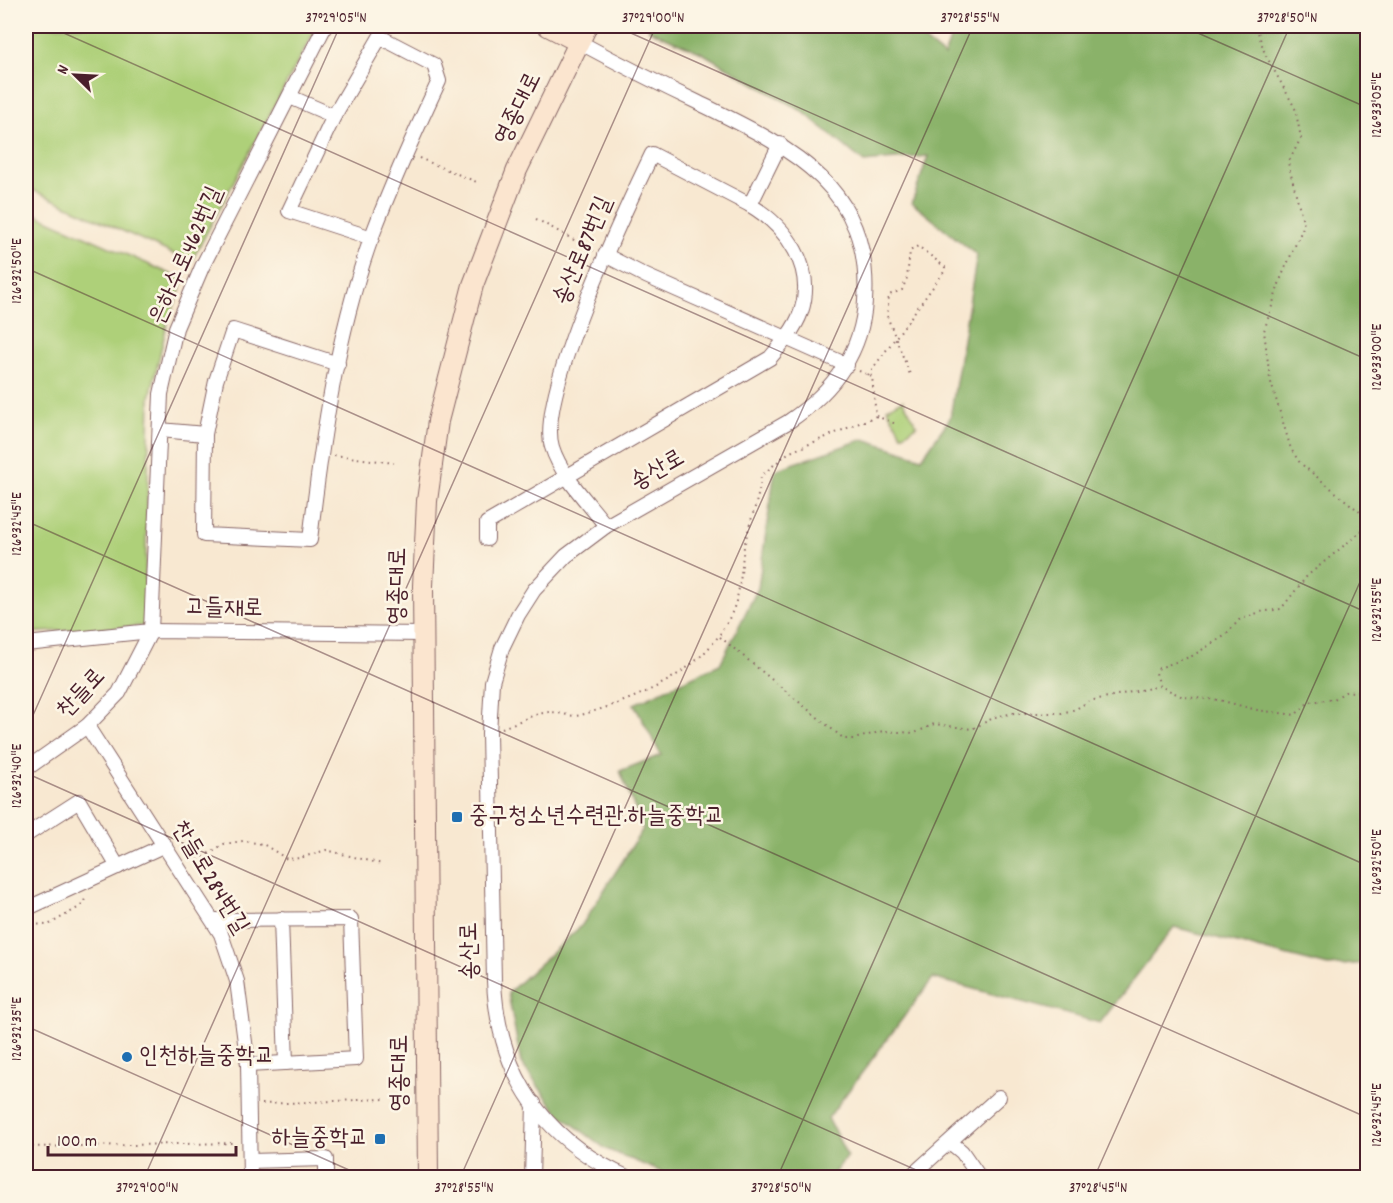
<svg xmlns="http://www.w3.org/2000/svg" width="1393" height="1203" font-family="Dekko,'Poor Story',sans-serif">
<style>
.green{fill:#aed079;stroke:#7c7852;stroke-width:1.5}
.forest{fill:#8ab269;stroke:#6a684a;stroke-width:1.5}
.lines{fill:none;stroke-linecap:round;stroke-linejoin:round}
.street-casing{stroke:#876565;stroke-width:16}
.secondary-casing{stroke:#876565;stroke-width:22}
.path{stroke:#876565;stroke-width:2;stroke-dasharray:1.5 4.5;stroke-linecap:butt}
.street{stroke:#fff;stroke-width:14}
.secondary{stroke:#fbe5cf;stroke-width:20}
.ticks{fill:none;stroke:#4a1f2b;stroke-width:1.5;stroke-opacity:0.45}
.poi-dot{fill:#1f6fb2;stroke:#fcf5e5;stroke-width:2}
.labels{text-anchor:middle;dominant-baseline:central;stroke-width:5;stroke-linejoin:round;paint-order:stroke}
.street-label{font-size:24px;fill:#4a1f2b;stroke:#fcf5e5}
.poi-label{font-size:24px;fill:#4a1f2b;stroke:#fcf5e5;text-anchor:start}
.neatline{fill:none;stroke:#4a1f2b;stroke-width:2}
.ticks-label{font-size:15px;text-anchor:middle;fill:#4a1f2b}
</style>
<rect width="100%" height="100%" fill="#fcf5e5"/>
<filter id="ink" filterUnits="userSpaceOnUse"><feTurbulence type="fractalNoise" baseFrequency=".0167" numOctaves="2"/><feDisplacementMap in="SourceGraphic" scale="12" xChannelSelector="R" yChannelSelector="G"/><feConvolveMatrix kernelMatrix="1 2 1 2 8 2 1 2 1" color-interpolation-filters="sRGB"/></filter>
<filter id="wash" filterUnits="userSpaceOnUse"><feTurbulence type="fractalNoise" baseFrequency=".008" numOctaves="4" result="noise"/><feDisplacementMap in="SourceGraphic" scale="24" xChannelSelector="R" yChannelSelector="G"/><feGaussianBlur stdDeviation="1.35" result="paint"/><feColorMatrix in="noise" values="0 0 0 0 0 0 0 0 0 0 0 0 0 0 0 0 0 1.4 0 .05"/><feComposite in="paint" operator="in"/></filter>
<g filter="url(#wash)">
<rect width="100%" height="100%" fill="#f8e8d1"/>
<g class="green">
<path d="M32,26H317L191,262L26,187V39Z"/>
<path d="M26,210L184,280L167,324L150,397L144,626L26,633Z"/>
<path d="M903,400L917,426L902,435L887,408Z"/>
</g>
<path class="forest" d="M648,26H915L913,31L944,56L955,26H1367V963L1328,966L1174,927L1100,1023L933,978L828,1118L847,1156L831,1177L664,1173L606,1149L558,1113L521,1063L508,993L582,925L643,829L620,771L661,755L634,704L720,664L758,588L775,470L864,439L922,458L950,418L977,255L912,203L928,156L864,162L802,111L702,53L649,30Z"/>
</g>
<g filter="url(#ink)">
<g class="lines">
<g class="street-casing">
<g id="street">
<path d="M579,42C618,63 657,83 697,102C786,146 873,184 865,301C862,355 831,393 788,422L606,526L566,556L534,590L518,615L502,648L492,682L489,733L494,981C498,1075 543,1140 629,1178"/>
<path d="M290,97L334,116L289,211L372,238"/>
<path d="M605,255L646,276L847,365"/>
<path d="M160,430L205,434L216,381L233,330L338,364"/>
<path d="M205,434L204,535L310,540C322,438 337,333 372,236C392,183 415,132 439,81L434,65L380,37L334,116"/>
<path d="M606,526C588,502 561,476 552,447C536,396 627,206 652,154L750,205L780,144"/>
<path d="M487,539V523L770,358C781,345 795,329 801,312C816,268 787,227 750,205"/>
<path d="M26,644L151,631L423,634"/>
<path d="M87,726L221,934L237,981L248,1065L250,1178"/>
<path d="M26,769L87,726L119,693L151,631L161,394L176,328L202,267L325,26"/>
<path d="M26,835L79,801L118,867"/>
<path d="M26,909L165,845"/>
<path d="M281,919L286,1063"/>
<path d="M213,920L351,919L356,1059L248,1065"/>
<path d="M950,1142L962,1152L980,1178"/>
<path d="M250,1161L326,1159V1178"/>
<path d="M532,1178L534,1103"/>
<path d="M909,1178L999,1097"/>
</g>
</g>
<g class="secondary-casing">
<g id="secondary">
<path d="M548,26L579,42"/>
<path d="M428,1178L423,586L427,501L438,421L473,285L517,170L587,26"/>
</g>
</g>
<g class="path">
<path d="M419,158L479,183"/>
<path d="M536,219L594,251"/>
<path d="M859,371L872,376L876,416L896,424"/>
<path d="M868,375L944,272L945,267L918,246L910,251L907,278L902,290L889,295L887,316L911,377"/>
<path d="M334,455L394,463"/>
<path d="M720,637L844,739H854L883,731L915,733L934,724L972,729L995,717L1014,713H1062L1076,709L1089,701L1160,686L1183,697L1219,700L1257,710L1295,715L1309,702L1334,699L1345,692L1368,691"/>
<path d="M1160,686L1156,673L1159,668L1192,656L1226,635L1239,620L1260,612L1281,609L1307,576L1363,530L1366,517L1300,463L1291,449L1270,379L1264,331L1281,278L1304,225L1288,163L1301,138L1295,108L1265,54L1256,26"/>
<path d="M502,728C516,723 535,713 550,712C560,712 571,718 581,715C641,698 708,671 733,610C741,590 741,568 744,547C749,523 759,501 761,476L788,453L876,416"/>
<path d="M198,860L224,844L243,841L263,844L287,859L300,858L326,850L382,864"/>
<path d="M26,924L48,925L81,906L87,896"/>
<path d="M262,1104L385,1099"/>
<path d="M26,1147L234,1143"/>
</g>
<use href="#street" class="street"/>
<use href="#secondary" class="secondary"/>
</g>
</g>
<path class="ticks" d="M48,26L1368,613M615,26L1368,360M1182,26L1368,108M26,268L1368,866M26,521L1368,1118M26,731L340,26M26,773L934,1178M26,1026L367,1178M144,1178L656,26M460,1178L973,26M777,1178L1290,26M1094,1178L1368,564"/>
<g class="poi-dot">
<rect x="451" y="811" width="12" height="12" rx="3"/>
<circle cx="127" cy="1057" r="6"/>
<rect x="374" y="1133" width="12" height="12" rx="3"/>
</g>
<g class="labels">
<g class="street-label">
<text transform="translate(519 109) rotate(-64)">영종대로</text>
<text transform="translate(584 251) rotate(-67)">송산로87번길</text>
<text transform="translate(187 256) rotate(-66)">은하수로462번길</text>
<text transform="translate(658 471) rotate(-30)">송산로</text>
<text transform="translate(399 586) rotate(-89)">영종대로</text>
<text transform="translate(224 609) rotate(1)">고들재로</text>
<text transform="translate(82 694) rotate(-47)">찬들로</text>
<text transform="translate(209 878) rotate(59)">찬들로284번길</text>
<text transform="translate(471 951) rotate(-91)">송산로</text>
<text transform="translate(401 1073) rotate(-90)">영종대로</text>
</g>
<g class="poi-label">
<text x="469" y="817">중구청소년수련관.하늘중학교</text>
<text x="139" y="1057">인천하늘중학교</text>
<text x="368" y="1139" text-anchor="end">하늘중학교</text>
</g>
</g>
<rect width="1393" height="1203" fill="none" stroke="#fcf5e5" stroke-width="66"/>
<g transform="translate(75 75) rotate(294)" stroke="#fcf5e5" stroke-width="4.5" paint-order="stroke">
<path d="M0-4.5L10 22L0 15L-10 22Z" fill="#4a1f2b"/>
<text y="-9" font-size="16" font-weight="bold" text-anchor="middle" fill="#4a1f2b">N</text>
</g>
<path d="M48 1146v9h188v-9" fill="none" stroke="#4a1f2b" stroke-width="3"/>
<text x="57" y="1146" font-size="18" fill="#4a1f2b" stroke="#fcf5e5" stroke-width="4.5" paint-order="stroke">100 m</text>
<rect x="33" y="33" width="1327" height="1137" class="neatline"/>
<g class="ticks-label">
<text x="336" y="22">37°29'05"N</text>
<text x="653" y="22">37°29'00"N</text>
<text x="970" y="22">37°28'55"N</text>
<text x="1287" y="22">37°28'50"N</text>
<text transform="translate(1376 105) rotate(-90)" y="5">126°33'05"E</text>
<text transform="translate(16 271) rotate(-90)" y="5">126°32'50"E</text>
<text transform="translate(1376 357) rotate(-90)" y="5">126°33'00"E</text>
<text transform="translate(16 524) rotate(-90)" y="5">126°32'45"E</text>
<text transform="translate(1376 610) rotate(-90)" y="5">126°32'55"E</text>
<text transform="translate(16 776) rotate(-90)" y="5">126°32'40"E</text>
<text transform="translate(1376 862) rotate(-90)" y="5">126°32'50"E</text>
<text transform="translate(16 1029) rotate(-90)" y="5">126°32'35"E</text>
<text transform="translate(1376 1115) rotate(-90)" y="5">126°32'45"E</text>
<text x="147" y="1192">37°29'00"N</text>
<text x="464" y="1192">37°28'55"N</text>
<text x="781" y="1192">37°28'50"N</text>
<text x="1098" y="1192">37°28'45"N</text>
</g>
</svg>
